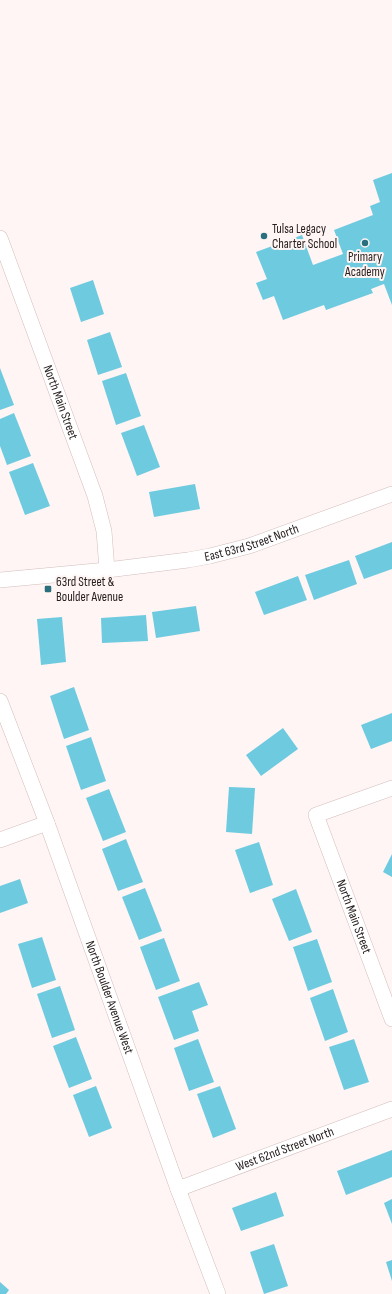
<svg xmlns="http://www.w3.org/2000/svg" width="392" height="1294" font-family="'Sofia Sans Condensed',sans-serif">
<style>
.building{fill:#6ecadf}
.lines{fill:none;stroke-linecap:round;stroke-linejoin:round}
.minor-casing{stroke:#d3bebd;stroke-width:16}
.minor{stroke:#fff;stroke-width:15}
.poi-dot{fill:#2a6f7e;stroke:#fef5f4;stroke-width:1.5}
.labels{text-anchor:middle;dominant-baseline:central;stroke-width:4;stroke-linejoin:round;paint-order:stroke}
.poi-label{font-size:13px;fill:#282120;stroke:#fef5f4;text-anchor:start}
.street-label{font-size:13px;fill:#282120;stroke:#fef5f4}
</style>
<rect width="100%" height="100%" fill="#fef5f4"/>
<g class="building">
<path d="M392,173V305L384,284L371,289L373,293L326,310L324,305L283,320L274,296L263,300L256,283L267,279L256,252L302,235L313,265L343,254L334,230L373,215L370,206L380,202L373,180Z"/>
<path d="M93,280L104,314L81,322L70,288Z"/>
<path d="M110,332L122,367L98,375L87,340Z"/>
<path d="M0,368L14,405L0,410Z"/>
<path d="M126,373L141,416L116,425L102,381Z"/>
<path d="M14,413L31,456L7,465L0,446V419Z"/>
<path d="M144,425L160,467L137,476L121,433Z"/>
<path d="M33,463L50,506L25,515L9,472Z"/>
<path d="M195,484L200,509L154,517L149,492Z"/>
<path d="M392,542V569L364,579L355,556Z"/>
<path d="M349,560L357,584L314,600L305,575Z"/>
<path d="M298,576L307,600L264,615L255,592Z"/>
<path d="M196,606L200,631L156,638L152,612Z"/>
<path d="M146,615L148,641L102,643L101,618Z"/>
<path d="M62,617L66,662L41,665L37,619Z"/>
<path d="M74,687L89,730L64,739L50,696Z"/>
<path d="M392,713V741L371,749L361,725Z"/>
<path d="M283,728L298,749L261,776L246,755Z"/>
<path d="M91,737L106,781L81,790L66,746Z"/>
<path d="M229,787L255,788L252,834L226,832Z"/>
<path d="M109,789L126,832L103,841L86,798Z"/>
<path d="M126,839L143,882L118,891L102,849Z"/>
<path d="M259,842L273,885L250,893L235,850Z"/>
<path d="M392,854V877L383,872Z"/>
<path d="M20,879L28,903L0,913V886Z"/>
<path d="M145,888L162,931L139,940L122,897Z"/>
<path d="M296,889L312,932L289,941L272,899Z"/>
<path d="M42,937L56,980L32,988L18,944Z"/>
<path d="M164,938L180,981L156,990L140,947Z"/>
<path d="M317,939L332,982L308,991L293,947Z"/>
<path d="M199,982L208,1005L192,1011L199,1031L174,1040L158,997Z"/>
<path d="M60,986L75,1030L52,1038L37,994Z"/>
<path d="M333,989L348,1032L325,1041L310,998Z"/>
<path d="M76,1037L92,1079L69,1088L53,1046Z"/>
<path d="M198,1039L214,1082L189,1091L174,1048Z"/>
<path d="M354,1039L369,1082L344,1090L329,1047Z"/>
<path d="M96,1086L112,1128L89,1137L73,1095Z"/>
<path d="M220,1086L236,1129L213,1138L197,1094Z"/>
<path d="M392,1150V1177L346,1195L337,1171Z"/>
<path d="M276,1192L284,1216L241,1231L232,1208Z"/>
<path d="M392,1199V1224L384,1203Z"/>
<path d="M274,1244L288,1286L264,1294L250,1252Z"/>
<path d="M392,1260V1281L386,1262Z"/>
<path d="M0,1282L9,1290L6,1294H0Z"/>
</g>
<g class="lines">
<g class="minor-casing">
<g id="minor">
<path id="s1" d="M0,238L95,496L104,531L107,570"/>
<path id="s2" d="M0,580L107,570L188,560L210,556L249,546L392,494"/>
<path id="s3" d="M0,701L47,823L178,1189L218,1294"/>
<path id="s4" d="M392,788L316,815L392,1019"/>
<path d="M0,840L47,823"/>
<path id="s5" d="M178,1189L392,1109"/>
</g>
</g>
<use href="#minor" class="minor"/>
</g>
<g class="poi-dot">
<circle cx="264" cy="236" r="4"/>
<circle cx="365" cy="243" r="4"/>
<rect x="44" y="585" width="8" height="8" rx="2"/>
</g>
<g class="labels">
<g class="poi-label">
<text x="272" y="229">Tulsa Legacy<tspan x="272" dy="15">Charter School</tspan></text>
<text x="365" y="257" text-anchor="middle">Primary<tspan x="365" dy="15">Academy</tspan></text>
<text x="56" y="582">63rd Street &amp;<tspan x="56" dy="15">Boulder Avenue</tspan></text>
</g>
<g class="street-label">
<text stroke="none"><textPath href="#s1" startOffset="175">North Main Street</textPath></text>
<text stroke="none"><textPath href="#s2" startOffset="255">East 63rd Street North</textPath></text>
<text stroke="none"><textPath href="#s4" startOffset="189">North Main Street</textPath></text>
<text stroke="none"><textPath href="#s3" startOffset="316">North Boulder Avenue West</textPath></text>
<text stroke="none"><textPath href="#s5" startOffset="114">West 62nd Street North</textPath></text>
</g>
</g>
</svg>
